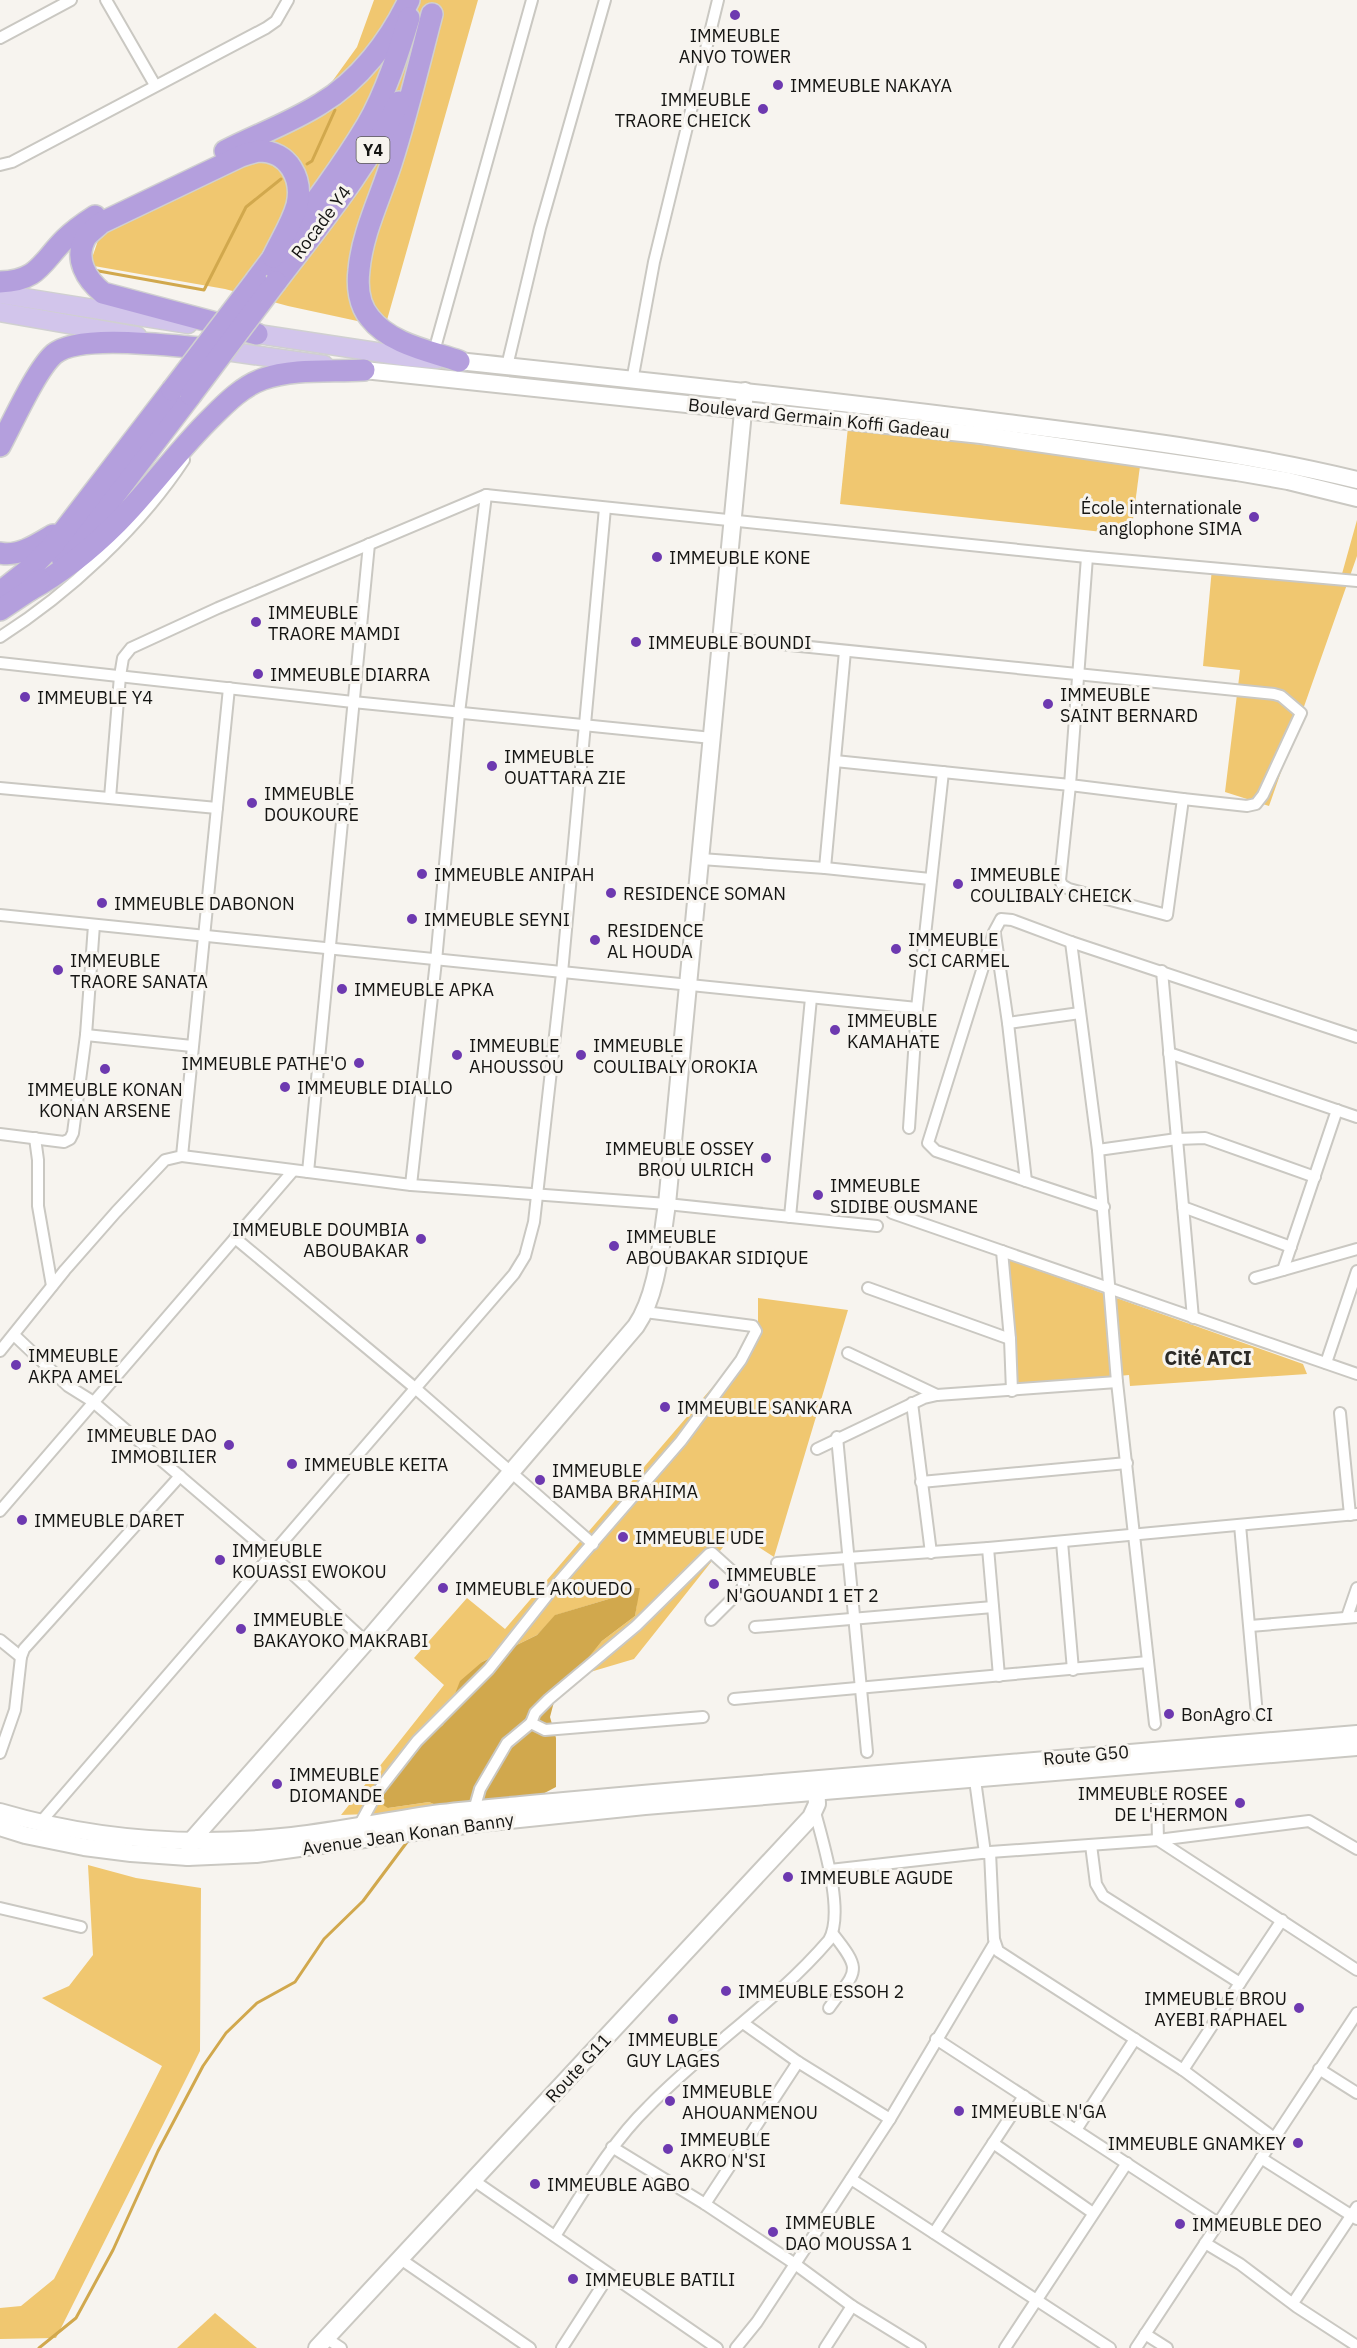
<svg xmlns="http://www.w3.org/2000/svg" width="1357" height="2348" font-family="'IBM Plex Sans',sans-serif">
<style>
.green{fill:#f0c770}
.water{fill:#d1a84d}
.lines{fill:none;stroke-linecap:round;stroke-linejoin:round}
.stream{stroke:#d1a84d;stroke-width:3}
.street-casing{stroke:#cac8c2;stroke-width:14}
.secondary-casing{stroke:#cac8c2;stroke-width:20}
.primary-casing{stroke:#d0d0d0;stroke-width:21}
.highway-casing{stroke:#d0d0d0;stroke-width:24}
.street{stroke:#fff;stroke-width:10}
.secondary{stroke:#fff;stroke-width:16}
.primary{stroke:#d2c5eb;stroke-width:18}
.highway{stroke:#b49fdd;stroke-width:21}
.highway-bridge-casing{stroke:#d0d0d0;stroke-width:24;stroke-linecap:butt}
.highway-bridge{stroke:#b49fdd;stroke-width:21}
.poi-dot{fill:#6d39b0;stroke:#f7f4ef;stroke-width:2}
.labels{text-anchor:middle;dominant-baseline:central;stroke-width:6;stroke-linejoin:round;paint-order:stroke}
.shield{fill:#f7f4ef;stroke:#595855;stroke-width:1.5}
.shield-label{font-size:16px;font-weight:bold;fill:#151513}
.poi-label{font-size:18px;fill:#151513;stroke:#f7f4ef;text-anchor:start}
.street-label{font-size:18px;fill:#151513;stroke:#f7f4ef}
.neighbourhood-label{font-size:20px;font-weight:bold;fill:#2c2a26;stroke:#f7f4ef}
</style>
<rect width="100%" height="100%" fill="#f7f4ef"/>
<g class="green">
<path d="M374,0H478L385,327L288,306L225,289L94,266L91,261L107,214L305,119L357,47Z"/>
<path d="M848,427L1140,466L1131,535L840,504Z"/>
<path d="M1357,520V556L1269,806L1225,792L1240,670L1203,666L1212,568L1340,581Z"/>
<path d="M1009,1260L1303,1364L1307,1374L1130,1386L1129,1375L1018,1385Z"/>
<path d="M758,1298L848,1310L774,1557L735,1532L634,1659L570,1678L602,1641L635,1616L637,1603L629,1588L612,1598L556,1615L537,1635L482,1662L453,1701L443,1725L424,1739L388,1808L429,1802L450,1811L341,1815L444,1685L414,1658L467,1598L505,1629L758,1334Z"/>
<path d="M88,1865L136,1878L201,1888L200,2051L56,2338L0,2339V2308L21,2306L54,2279L162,2066L42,1998L69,1986L93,1955Z"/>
<path d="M215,2313L257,2348H177Z"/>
</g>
<path class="water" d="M629,1588H640L635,1616L602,1641L555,1698L550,1717L556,1738V1787L535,1798L450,1811L429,1802L388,1808L380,1803L386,1780L424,1739L443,1725L460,1681L482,1662L537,1635L555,1615L612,1598Z"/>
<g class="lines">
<g class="stream">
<path d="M307,164L312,161L335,110"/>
<path d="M93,270L204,290L246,207L281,179"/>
<path d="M39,2348L76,2318L113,2250L158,2151L203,2066L226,2033L257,2003L295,1982L324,1939L363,1901L410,1838"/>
</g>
<g class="street-casing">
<g id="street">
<path d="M106,0L155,85"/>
<path d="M0,38L71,0"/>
<path d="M0,165L12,162L266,28L276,21L288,0"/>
<path d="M433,355L532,0"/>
<path d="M507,366L540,228L605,0"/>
<path d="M632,381L654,262L718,0"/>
<path d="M0,637C68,594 140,527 184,460"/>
<path d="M721,638L1274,694L1281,696L1301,713L1263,795L1256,804L1247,806L1183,799"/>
<path d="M0,663L353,702L712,738"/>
<path d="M835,761L1070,785L1183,799L1167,915L1069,889L1062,885L1060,880L1070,785L1087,557"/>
<path d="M0,788L217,808"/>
<path d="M110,798L120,676L123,658L131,648L218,608L486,495L1087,557L1357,581"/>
<path d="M701,859L825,868L930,879"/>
<path d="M825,868L845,651"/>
<path d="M0,915L917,1008"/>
<path d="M995,934L1008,1023L1026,1181"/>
<path d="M1071,942L1098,1150L1117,1382L1155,1724"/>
<path d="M1162,971L1193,1318"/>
<path d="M1008,1023L1080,1013"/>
<path d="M86,1035L192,1046"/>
<path d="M1169,1053L1357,1117"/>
<path d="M909,1128L917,1008L943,772"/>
<path d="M0,1134L64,1142L70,1139L73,1133L86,1035L94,925"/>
<path d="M35,1138L38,1160V1206L52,1286"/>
<path d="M1098,1150L1177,1139L1205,1138L1315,1177"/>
<path d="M182,1156L411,1185L667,1204L877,1226"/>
<path d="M308,1172L369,544"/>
<path d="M411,1185L436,961L459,713L486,495"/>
<path d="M1104,1207L936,1151L928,1143L994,932L1001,919L1012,920L1071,942L1357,1037"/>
<path d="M1183,1207L1291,1247"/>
<path d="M892,1213L1357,1374"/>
<path d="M790,1217L811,998"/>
<path d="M235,1238L415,1388L593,1544"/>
<path d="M1002,1251L1010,1339L1012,1391"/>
<path d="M1283,1270L1337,1110"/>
<path d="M1255,1278L1357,1249"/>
<path d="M868,1288L1010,1339"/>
<path d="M14,1335L68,1386L92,1401L271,1554L366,1642"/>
<path d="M0,1351L65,1270L116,1212L165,1160L182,1156L229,688"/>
<path d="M848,1353L937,1395"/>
<path d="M1326,1363L1357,1271"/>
<path d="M912,1403L931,1553"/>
<path d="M1340,1413L1350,1515"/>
<path d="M837,1437L867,1752"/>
<path d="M817,1449L924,1398L937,1395L1117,1382"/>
<path d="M921,1482L1127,1463"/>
<path d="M0,1511L292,1172"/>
<path d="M1240,1525L1257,1715"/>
<path d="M1062,1542L1073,1670"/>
<path d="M988,1548L999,1676"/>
<path d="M777,1563L988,1548L1357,1514"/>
<path d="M1347,1617L1357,1588"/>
<path d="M1250,1626L1357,1617"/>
<path d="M755,1627L993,1607"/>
<path d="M0,1640L21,1657"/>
<path d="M734,1699L1148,1662"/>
<path d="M703,1717L545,1730L531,1723L535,1713L549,1699L636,1626L709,1554L712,1553L743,1581V1588L711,1620"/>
<path d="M0,1753L15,1710L21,1657L24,1649L180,1476"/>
<path d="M975,1780L985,1853"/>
<path d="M1157,1797L1158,1840L1357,1970"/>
<path d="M474,1810L480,1789L507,1743L531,1723"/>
<path d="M39,1824L514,1274L525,1256L534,1222L562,973L605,508"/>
<path d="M359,1826L378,1791L417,1741L489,1669L550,1592L681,1441L741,1360L756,1331L753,1326L645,1312"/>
<path d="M1091,1845L1096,1884L1103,1896L1240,1983L1183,2070"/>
<path d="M990,1852L994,1939L998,1951L1183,2070L1274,2138"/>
<path d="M830,1870L990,1852L1158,1840L1309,1821L1357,1849"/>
<path d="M0,1908L81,1927"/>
<path d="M1240,1983L1282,1920"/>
<path d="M829,2008C856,1970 864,1973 833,1934"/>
<path d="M743,2023L798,2062L890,2119"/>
<path d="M936,2039L1218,2223"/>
<path d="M1319,2069L1357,2093"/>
<path d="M1076,2130L1135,2039"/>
<path d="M993,2143L1093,2213"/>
<path d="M612,2147L705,2204L795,2264L852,2306L920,2348"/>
<path d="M1261,2158L1357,2219"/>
<path d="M851,2179L1110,2348"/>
<path d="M473,2180L717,2348"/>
<path d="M705,2204L798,2062"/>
<path d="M934,2233L1024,2096"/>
<path d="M555,2236C584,2191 610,2144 648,2107C705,2048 775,2003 829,1940C845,1912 823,1843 815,1812"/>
<path d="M1205,2243L1240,2264L1297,2307L1357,2346"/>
<path d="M399,2258L530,2348"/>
<path d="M1293,2303L1357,2207"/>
<path d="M1145,2334L1167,2348"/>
<path d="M326,2338L341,2348"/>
<path d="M562,2348L609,2275"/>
<path d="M736,2348L757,2322L890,2119L994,1944"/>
<path d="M825,2348L852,2306"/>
<path d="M1005,2348L1127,2163"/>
<path d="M1136,2348L1357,2013"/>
</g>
</g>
<g class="secondary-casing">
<g id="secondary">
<path d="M459,361C642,381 824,399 1007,423C1124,438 1242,452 1357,480"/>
<path d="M364,370L981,435L1237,472L1288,481L1357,498"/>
<path d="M0,1812C95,1840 194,1847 292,1836C342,1830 391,1820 441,1813C482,1808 523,1805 564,1801C828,1777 1092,1754 1357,1734"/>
<path d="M0,1827L25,1835L84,1847L131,1853L188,1857L256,1854L480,1823L645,1806L1357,1747"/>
<path d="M188,1857L191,1841L366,1642L636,1326C658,1294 661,1242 667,1204L745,391"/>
<path d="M317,2348L811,1817L817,1804L816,1780"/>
</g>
</g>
<g class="primary-casing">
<g id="primary">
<path d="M0,294L188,324"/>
<path d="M0,312L137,336"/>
<path d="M245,332L409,357L437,359"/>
<path d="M212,349L324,365"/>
</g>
</g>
<g class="highway-casing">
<g id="highway">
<path d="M432,14C419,64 407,115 391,164C380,198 362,234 359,270C357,286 359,305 370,318C390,344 430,351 459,361"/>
<path d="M225,151C256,135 290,123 320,104C359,81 390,40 409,0"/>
<path d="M256,280C294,229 334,180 367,125C386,92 398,54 409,18"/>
<path d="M0,282C38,281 41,263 65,239C74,230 84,223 95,216"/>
<path d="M276,282C320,224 367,168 399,102"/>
<path d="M257,334L103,293C87,280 73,259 86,237C90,232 96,228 101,223L241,156C247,154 254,152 259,151C289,151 303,179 297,205C292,223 281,240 273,257"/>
<path d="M0,446C13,422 36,370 54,354C80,332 179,347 214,349"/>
<path d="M0,553C19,557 38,544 53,535"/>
<path d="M62,558L110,501L191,395"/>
<path d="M30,590C63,572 91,549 117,523C151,489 178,450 212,417C227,402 243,386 263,379C294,368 331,372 364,370"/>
<path d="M0,592L33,566L53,545L172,390"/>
<path d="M0,610L30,590L40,580"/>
</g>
</g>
<use href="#street" class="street"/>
<use href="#secondary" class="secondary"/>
<use href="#primary" class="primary"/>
<use href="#highway" class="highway"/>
<g class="highway-bridge-casing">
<g id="highway-bridge">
<path d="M172,390L256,280"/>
<path d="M191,395L276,282"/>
</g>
</g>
<use href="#highway-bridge" class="highway-bridge"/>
</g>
<g class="poi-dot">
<circle cx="735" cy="15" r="6"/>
<circle cx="778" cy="85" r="6"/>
<circle cx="763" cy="109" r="6"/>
<circle cx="1254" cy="517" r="6"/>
<circle cx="657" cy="557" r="6"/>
<circle cx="256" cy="622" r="6"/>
<circle cx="636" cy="642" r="6"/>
<circle cx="258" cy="674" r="6"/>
<circle cx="25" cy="697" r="6"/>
<circle cx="1048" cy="704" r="6"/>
<circle cx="492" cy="766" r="6"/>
<circle cx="252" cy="803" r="6"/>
<circle cx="422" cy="874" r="6"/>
<circle cx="958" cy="884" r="6"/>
<circle cx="611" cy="893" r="6"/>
<circle cx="102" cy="903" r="6"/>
<circle cx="412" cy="919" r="6"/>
<circle cx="595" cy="940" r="6"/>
<circle cx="896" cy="949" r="6"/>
<circle cx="58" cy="970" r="6"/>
<circle cx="342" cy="989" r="6"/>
<circle cx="835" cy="1030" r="6"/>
<circle cx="457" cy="1055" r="6"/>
<circle cx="581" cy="1055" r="6"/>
<circle cx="359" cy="1063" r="6"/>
<circle cx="105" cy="1069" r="6"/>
<circle cx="285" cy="1087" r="6"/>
<circle cx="766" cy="1158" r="6"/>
<circle cx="818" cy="1195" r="6"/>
<circle cx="421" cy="1239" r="6"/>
<circle cx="614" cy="1246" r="6"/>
<circle cx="16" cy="1365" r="6"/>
<circle cx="665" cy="1407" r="6"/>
<circle cx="229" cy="1445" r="6"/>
<circle cx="292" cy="1464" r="6"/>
<circle cx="540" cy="1480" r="6"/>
<circle cx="22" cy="1520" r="6"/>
<circle cx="623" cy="1537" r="6"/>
<circle cx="220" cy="1560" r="6"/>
<circle cx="714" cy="1584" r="6"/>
<circle cx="443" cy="1588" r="6"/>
<circle cx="241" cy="1629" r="6"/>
<circle cx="1169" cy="1714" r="6"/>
<circle cx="277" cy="1784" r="6"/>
<circle cx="1240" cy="1803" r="6"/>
<circle cx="788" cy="1877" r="6"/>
<circle cx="726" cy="1991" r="6"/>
<circle cx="1299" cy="2008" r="6"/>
<circle cx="673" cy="2019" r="6"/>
<circle cx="670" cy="2101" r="6"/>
<circle cx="959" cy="2111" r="6"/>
<circle cx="1298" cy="2143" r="6"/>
<circle cx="668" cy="2149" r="6"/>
<circle cx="535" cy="2184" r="6"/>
<circle cx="1180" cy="2224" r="6"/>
<circle cx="773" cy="2232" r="6"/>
<circle cx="573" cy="2279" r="6"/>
</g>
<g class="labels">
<rect class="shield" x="356.5" y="137" width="33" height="26" rx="4.5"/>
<g class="shield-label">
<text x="373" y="150">Y4</text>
</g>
<g class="poi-label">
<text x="735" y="35" text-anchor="middle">IMMEUBLE<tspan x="735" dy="21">ANVO TOWER</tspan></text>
<text x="790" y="85">IMMEUBLE NAKAYA</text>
<text x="751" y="99" text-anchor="end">IMMEUBLE<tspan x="751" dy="21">TRAORE CHEICK</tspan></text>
<text x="1242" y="507" text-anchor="end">École internationale<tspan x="1242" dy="21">anglophone SIMA</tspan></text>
<text x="669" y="557">IMMEUBLE KONE</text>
<text x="268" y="612">IMMEUBLE<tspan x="268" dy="21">TRAORE MAMDI</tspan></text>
<text x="648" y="642">IMMEUBLE BOUNDI</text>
<text x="270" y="674">IMMEUBLE DIARRA</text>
<text x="1060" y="694">IMMEUBLE<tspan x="1060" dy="21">SAINT BERNARD</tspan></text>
<text x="37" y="697">IMMEUBLE Y4</text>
<text x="504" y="756">IMMEUBLE<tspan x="504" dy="21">OUATTARA ZIE</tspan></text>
<text x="264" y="793">IMMEUBLE<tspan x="264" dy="21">DOUKOURE</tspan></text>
<text x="434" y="874">IMMEUBLE ANIPAH</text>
<text x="970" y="874">IMMEUBLE<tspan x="970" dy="21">COULIBALY CHEICK</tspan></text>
<text x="623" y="893">RESIDENCE SOMAN</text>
<text x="114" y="903">IMMEUBLE DABONON</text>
<text x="424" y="919">IMMEUBLE SEYNI</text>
<text x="607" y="930">RESIDENCE<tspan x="607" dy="21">AL HOUDA</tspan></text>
<text x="908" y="939">IMMEUBLE<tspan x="908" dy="21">SCI CARMEL</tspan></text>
<text x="70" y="960">IMMEUBLE<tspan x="70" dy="21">TRAORE SANATA</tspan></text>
<text x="354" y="989">IMMEUBLE APKA</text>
<text x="847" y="1020">IMMEUBLE<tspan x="847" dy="21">KAMAHATE</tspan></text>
<text x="469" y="1045">IMMEUBLE<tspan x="469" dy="21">AHOUSSOU</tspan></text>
<text x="593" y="1045">IMMEUBLE<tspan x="593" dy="21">COULIBALY OROKIA</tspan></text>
<text x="347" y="1063" text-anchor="end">IMMEUBLE PATHE'O</text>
<text x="297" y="1087">IMMEUBLE DIALLO</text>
<text x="105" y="1089" text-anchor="middle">IMMEUBLE KONAN<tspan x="105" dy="21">KONAN ARSENE</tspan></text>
<text x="754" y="1148" text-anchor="end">IMMEUBLE OSSEY<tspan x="754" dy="21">BROU ULRICH</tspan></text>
<text x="830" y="1185">IMMEUBLE<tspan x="830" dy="21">SIDIBE OUSMANE</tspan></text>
<text x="409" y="1229" text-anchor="end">IMMEUBLE DOUMBIA<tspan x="409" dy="21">ABOUBAKAR</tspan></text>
<text x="626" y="1236">IMMEUBLE<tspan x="626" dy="21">ABOUBAKAR SIDIQUE</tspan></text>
<text x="28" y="1355">IMMEUBLE<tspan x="28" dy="21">AKPA AMEL</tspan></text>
<text x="677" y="1407">IMMEUBLE SANKARA</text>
<text x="217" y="1435" text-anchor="end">IMMEUBLE DAO<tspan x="217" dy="21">IMMOBILIER</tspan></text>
<text x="304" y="1464">IMMEUBLE KEITA</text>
<text x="552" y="1470">IMMEUBLE<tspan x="552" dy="21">BAMBA BRAHIMA</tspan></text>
<text x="34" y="1520">IMMEUBLE DARET</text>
<text x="635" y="1537">IMMEUBLE UDE</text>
<text x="232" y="1550">IMMEUBLE<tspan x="232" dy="21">KOUASSI EWOKOU</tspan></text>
<text x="726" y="1574">IMMEUBLE<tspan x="726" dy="21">N'GOUANDI 1 ET 2</tspan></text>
<text x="455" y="1588">IMMEUBLE AKOUEDO</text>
<text x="253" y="1619">IMMEUBLE<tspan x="253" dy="21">BAKAYOKO MAKRABI</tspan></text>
<text x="1181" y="1714">BonAgro CI</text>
<text x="289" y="1774">IMMEUBLE<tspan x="289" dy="21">DIOMANDE</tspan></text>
<text x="1228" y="1793" text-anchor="end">IMMEUBLE ROSEE<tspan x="1228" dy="21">DE L'HERMON</tspan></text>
<text x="800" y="1877">IMMEUBLE AGUDE</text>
<text x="738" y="1991">IMMEUBLE ESSOH 2</text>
<text x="1287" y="1998" text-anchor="end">IMMEUBLE BROU<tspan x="1287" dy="21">AYEBI RAPHAEL</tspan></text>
<text x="673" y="2039" text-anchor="middle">IMMEUBLE<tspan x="673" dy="21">GUY LAGES</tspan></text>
<text x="682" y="2091">IMMEUBLE<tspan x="682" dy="21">AHOUANMENOU</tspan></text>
<text x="971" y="2111">IMMEUBLE N'GA</text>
<text x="680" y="2139">IMMEUBLE<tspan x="680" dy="21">AKRO N'SI</tspan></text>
<text x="1286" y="2143" text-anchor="end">IMMEUBLE GNAMKEY</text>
<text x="547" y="2184">IMMEUBLE AGBO</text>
<text x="785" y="2222">IMMEUBLE<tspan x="785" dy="21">DAO MOUSSA 1</tspan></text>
<text x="1192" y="2224">IMMEUBLE DEO</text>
<text x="585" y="2279">IMMEUBLE BATILI</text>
</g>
<g class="street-label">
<text transform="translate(321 222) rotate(-53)">Rocade Y4</text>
<text transform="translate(819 418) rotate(6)">Boulevard Germain Koffi Gadeau</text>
<text transform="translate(1086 1755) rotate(-5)">Route G50</text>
<text transform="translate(408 1834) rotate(-8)">Avenue Jean Konan Banny</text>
<text transform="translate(578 2068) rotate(-47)">Route G11</text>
</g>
<g class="neighbourhood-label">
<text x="1208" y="1357">Cité ATCI</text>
</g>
</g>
</svg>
